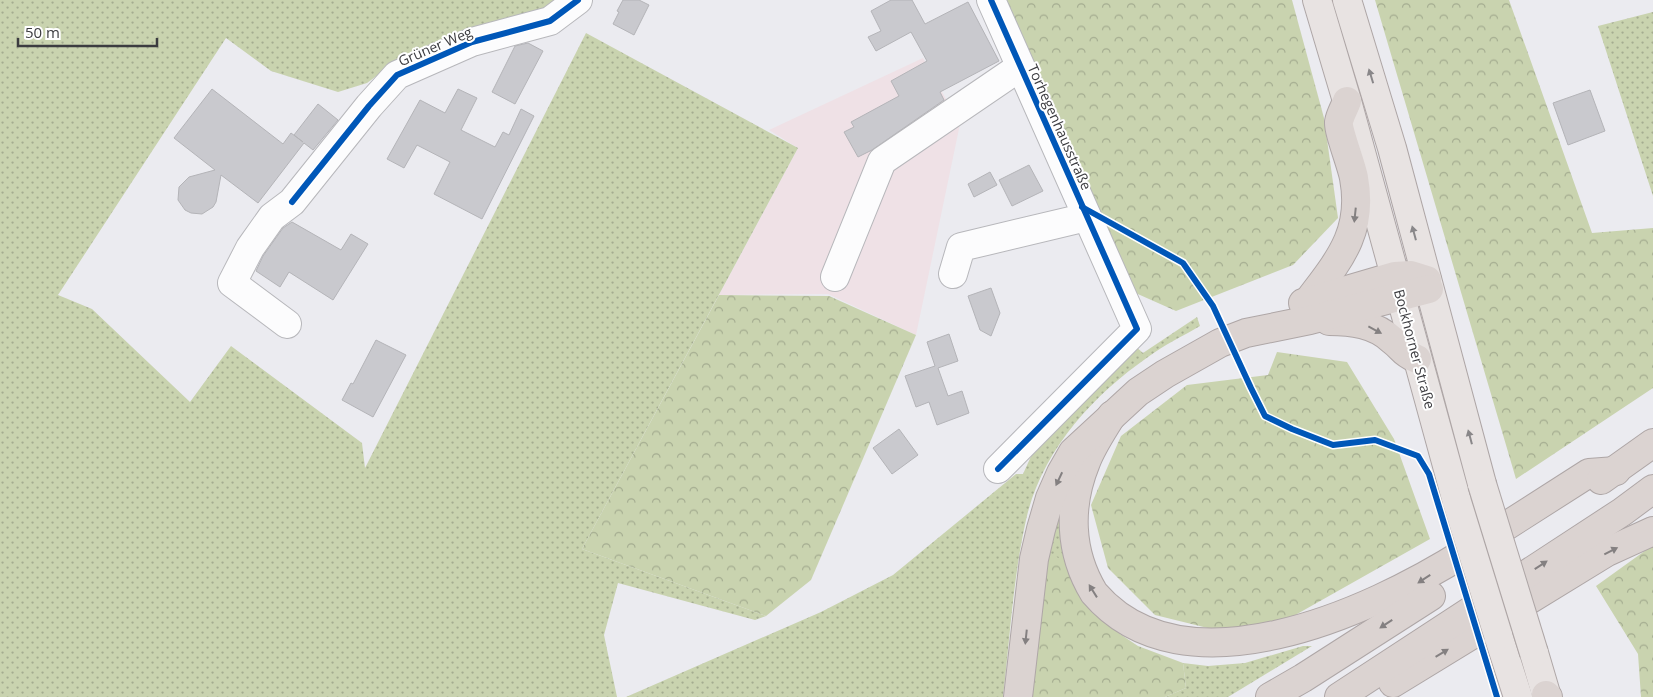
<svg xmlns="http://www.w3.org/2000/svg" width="1653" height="697" font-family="'Open Sans',sans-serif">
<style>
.commercial{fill:#efe1e6}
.grass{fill:url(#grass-dots)}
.forest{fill:url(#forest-crowns)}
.building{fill:#c9c9ce;stroke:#b4b4b8}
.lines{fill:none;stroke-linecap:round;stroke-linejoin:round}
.minor-casing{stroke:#b7b7bb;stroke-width:30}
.major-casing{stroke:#aea6a6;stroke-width:30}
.highway-casing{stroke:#aea6a6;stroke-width:30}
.minor{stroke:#fcfcfd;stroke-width:28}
.major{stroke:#e8e3e2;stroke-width:28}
.highway{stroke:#dbd3d1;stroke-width:28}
.major-bridge-casing{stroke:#aea6a6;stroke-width:30;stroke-linecap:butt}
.major-bridge{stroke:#e8e3e2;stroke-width:28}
.cycleway-casing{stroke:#fff;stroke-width:9}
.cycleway{stroke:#0057b8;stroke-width:6}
.oneway{fill:#898789}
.oneway2{fill:#848081}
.labels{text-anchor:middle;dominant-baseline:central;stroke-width:4;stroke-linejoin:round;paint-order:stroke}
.street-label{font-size:14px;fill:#3c3c40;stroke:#fff}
</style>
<defs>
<pattern id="grass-dots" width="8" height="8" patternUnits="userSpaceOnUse" patternTransform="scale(1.25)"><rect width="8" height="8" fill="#c9d3af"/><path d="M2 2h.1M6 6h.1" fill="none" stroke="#a4ac90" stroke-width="1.8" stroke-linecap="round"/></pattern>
<pattern id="forest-crowns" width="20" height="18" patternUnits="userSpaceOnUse" patternTransform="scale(1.25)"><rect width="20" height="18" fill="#c9d3af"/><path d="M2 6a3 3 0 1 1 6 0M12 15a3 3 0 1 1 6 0" fill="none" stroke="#a4ac90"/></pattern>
</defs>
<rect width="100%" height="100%" fill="#ebebf0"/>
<path class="commercial" d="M923,58L960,124L916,335L828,294L719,295L798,148L769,130Z"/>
<g class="grass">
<path d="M0,0H564L549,14L398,60L367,83L338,92L271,71L226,38L58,295L92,309L190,402L231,346L362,443L365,468L586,33L798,148L582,549L766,616L755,620L618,583L604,635L617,697H0Z"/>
<path d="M1653,12V196L1598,26Z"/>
<path d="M1197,317L1200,326C1183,336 1164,345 1148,357C1092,396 1041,452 1026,520C1013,578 1010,638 1003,697H626L821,612L893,575L1016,474H1023L1033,452L1134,345L1143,353Z"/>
<path d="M1062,487L1074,568L1042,557Z"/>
<path d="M1303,646H1312L1228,697H1165L1186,688L1183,663L1208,666L1245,663Z"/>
</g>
<g class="forest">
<path d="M1000,0H1292L1324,118L1338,218L1293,265L1176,311L1131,291Z"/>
<path d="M1375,0H1509L1592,233L1653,228V388L1516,479Z"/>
<path d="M719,295L829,296L916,335L811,580L766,616L582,549Z"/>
<path d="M1277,352L1347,362L1394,439L1430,539L1290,618L1232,634L1155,615L1108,568L1091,505L1121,436L1187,385L1268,375Z"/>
<path d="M1653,545V697H1641L1638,654L1596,586Z"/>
<path d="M1052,554L1074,568L1106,620L1120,634L1138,646L1183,663L1186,688L1165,697H1025L1042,557Z"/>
</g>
<g class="building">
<path d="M623,0H639L649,5L634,35L613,24L619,12L617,11Z"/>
<path d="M891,0H912L925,24L968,2L999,61L940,92L944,100L872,150L858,157L844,132L854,127L851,122L899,96L891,81L927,61L911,32L876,51L868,37L881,31L871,11Z"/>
<path d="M528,43L543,51L515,104L492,92L515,46Z"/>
<path d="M212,89L283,144L291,133L303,142L294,135L318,104L338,120L313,150L304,143L258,203L221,175L216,202L213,207L202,214L191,213L185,210L178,200L179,187L189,177L215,170L174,138Z"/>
<path d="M458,89L477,98L461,130L495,147L503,132L509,135L521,109L534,116L482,219L434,194L450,162L417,145L404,168L387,159L420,100L445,113Z"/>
<path d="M1590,90L1605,131L1568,145L1553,103Z"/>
<path d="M1029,165L1043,191L1012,206L999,180Z"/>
<path d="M990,172L997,185L974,197L968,184Z"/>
<path d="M292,222L341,250L351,234L368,244L333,300L289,272L280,287L256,271L263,256L283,228Z"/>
<path d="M991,288L1000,313L991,336L980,330L968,296Z"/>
<path d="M949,334L958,361L938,368L948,396L962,391L969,413L937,425L929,402L916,407L905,376L935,366L927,342Z"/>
<path d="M376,340L406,355L373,417L342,400L351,383L353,384Z"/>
<path d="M899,429L918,455L892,474L873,448Z"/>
</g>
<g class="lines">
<g class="minor-casing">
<g id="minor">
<path d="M991,0L1137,329L998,469"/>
<path d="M953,274L961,247L1087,217"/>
<path d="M835,277L882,161L1020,67"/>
<path d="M287,324L232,283L250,248L272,217L292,202L369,106L397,75L472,42L550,21L578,0"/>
</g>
</g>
<g class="major-casing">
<g id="major">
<path d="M1317,0L1347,101L1457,502"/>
<path d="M1347,0L1392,148L1482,484"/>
<path d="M1498,635L1518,697"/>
<path d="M1534,653L1547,697"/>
</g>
</g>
<g class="highway-casing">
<g id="highway">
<path d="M1309,300C1339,260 1364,232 1354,178C1352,166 1338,131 1339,122C1340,115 1345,107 1347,101"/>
<path d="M1303,303L1395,276L1411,275L1427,280"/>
<path d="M1329,321C1352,321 1375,324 1392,340C1404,349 1401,352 1417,359"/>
<path d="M1112,415C1103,430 1092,446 1086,462C1068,506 1069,552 1094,593C1183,697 1368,614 1467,551C1508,525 1549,499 1589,473L1616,471"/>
<path d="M1601,480L1653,443"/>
<path d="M1393,683L1607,552L1653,531"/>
<path d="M1546,695L1548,697"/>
<path d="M1018,697L1034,559L1041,529L1050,498L1061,473L1073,452L1138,392L1165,374L1220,343L1246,333L1310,320L1429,289"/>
<path d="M1270,697L1303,678L1431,596"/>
<path d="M1339,697L1622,512L1653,489"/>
</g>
</g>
<use href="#minor" class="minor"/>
<use href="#major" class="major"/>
<use href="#highway" class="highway"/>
<g class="major-bridge-casing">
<g id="major-bridge">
<path d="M1482,484L1534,653"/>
<path d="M1457,502L1498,635"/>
</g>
</g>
<use href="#major-bridge" class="major-bridge"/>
<g class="cycleway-casing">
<g id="cycleway">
<path d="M991,0L1137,329L998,469"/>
<path d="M292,202L369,106L397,75L472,42L550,21L578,0"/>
<path d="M1082,207L1183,263L1213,306L1251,388L1265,416L1292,429L1333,445L1375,440L1418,456L1429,474L1497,697"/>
</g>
</g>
<use href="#cycleway" class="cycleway"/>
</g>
<defs><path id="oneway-solid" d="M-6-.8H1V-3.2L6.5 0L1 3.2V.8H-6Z" transform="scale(1.25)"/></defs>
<g class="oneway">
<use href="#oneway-solid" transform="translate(1371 76) rotate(-107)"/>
<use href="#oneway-solid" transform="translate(1414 233) rotate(-105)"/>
<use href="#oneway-solid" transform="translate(1470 437) rotate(-105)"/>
</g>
<g class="oneway2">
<use href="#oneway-solid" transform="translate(1355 215) rotate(96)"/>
<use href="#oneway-solid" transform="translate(1375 330) rotate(28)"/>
<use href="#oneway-solid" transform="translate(1059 479) rotate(115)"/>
<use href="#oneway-solid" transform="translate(1611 551) rotate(-27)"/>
<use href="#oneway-solid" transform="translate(1541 565) rotate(-33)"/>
<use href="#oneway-solid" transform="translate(1424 579) rotate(147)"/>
<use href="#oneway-solid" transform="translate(1093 591) rotate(-122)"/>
<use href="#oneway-solid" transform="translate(1386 624) rotate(147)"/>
<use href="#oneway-solid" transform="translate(1026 637) rotate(96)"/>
<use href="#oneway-solid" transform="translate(1442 653) rotate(-31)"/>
</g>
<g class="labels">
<g class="street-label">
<text transform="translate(435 46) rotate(-23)">Grüner Weg</text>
<text transform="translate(1060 127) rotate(66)">Torhegenhausstraße</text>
<text transform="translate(1415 349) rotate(75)">Bockhorner Straße</text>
</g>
</g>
<path d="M18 38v8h139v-8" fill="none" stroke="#3c3c40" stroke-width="2.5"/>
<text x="25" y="38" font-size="15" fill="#3c3c40" stroke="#ffffff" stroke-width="4" paint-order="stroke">50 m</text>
</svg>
